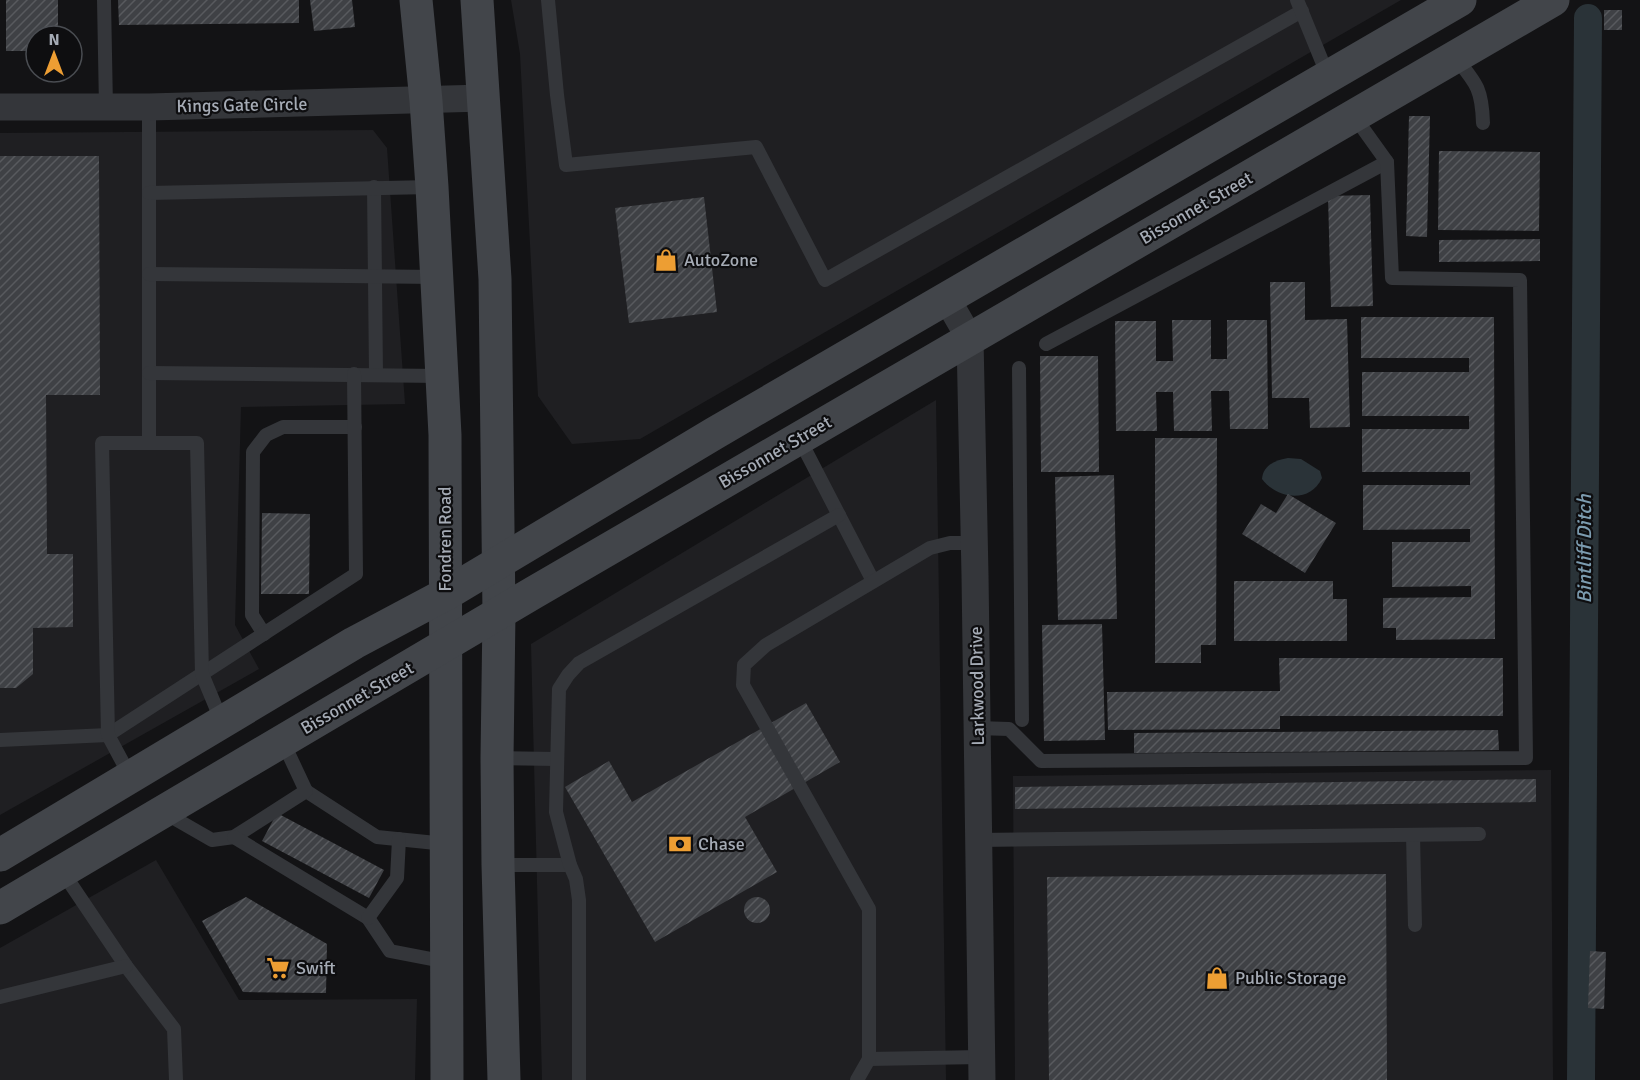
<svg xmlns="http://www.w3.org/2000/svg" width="1640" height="1080" font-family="Signika,sans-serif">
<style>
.built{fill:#1f1f22}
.water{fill:#2a3338}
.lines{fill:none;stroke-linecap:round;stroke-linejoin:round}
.canal{stroke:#2a3338;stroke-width:28}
.building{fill:url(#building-hatch)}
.service{stroke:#34363a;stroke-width:14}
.minor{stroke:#34363a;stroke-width:27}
.secondary{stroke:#42454a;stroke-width:33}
.labels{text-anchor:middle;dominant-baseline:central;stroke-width:4.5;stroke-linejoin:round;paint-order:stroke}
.street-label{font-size:18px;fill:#a5abb5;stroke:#0e0e10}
.poi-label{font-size:18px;fill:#a5abb5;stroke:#0e0e10;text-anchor:start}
.water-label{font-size:20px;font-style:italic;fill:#7c9cb0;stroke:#0e0e10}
</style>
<defs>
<pattern id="building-hatch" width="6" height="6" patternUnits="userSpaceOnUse" patternTransform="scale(1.5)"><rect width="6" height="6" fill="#3f4145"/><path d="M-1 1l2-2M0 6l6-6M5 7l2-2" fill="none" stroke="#585a5e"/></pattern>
</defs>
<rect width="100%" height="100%" fill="#131315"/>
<g class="built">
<path d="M511,0H1401L640,439L572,444L538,396L520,54Z"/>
<path d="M373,130L387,148L405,404L241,407L235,625L259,669L0,815V133Z"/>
<path d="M936,400L946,1080H542L531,644Z"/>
<path d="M1551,770L1553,1080H1015L1013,776Z"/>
<path d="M156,860L239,1000L417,999L415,1080H0V948Z"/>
</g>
<path class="water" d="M1288,458L1301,459L1320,471L1322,478C1310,504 1277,499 1262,479C1263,465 1276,460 1288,458Z"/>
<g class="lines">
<path class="canal" d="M1581,1080L1588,18"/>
</g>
<g class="building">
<path d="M6,0H58V36H36V51H6Z"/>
<path d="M118,0H299V23L119,25Z"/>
<path d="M310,0H352L355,27L314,31Z"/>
<rect x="1604" y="10" width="18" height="20"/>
<path d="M1409,116H1430L1427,237L1406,236Z"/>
<path d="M1439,151L1540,152L1539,231L1438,230Z"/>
<path d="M0,156H99L100,395H46L47,554H73V627L33,628V674L16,688H0Z"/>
<path d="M1370,195L1373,306L1331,307L1328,196Z"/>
<path d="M704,197L717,312L629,323L615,208Z"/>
<path d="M1540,239V261L1439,262V240Z"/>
<path d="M1270,282H1305V320L1347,319L1350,427L1310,428L1309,398H1272Z"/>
<path d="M1361,317H1494L1495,639L1396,640V628H1383V598L1471,597V586L1392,587V542H1470V529L1363,530V485H1470V472H1362V429H1469V416H1362V372H1469V358H1361Z"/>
<path d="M1172,320H1211V359H1227V320H1267L1268,429H1230L1229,391H1211L1212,431H1174L1173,392H1156L1157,431H1116L1115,321H1156V361H1173Z"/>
<path d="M1040,356H1098L1099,472H1041Z"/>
<path d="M1155,438H1217L1216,645H1201V663H1155Z"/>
<path d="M1114,475L1117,619L1058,620L1055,477Z"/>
<path d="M1288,494L1336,523L1305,573L1242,534L1261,504L1276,513Z"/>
<path d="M262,513L310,514L309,594H261Z"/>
<path d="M1234,581H1333V599H1347V641H1234Z"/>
<path d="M1102,624L1105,740L1044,741L1042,625Z"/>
<path d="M1279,658H1503V716H1280V729L1108,730L1107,692L1280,691Z"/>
<path d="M806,703L840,762L745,817L777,872L655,942L565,787L609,761L632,802Z"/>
<path d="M1498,730L1499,750L1134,753V733Z"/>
<path d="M1536,779V802L1015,809V787Z"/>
<path d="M277,813L384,870L369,898L262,841Z"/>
<path d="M1386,874L1387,1080H1049L1047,877Z"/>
<circle cx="757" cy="910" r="13"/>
<path d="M246,897L327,944L326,993L243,992L202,921Z"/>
<path d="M1590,951L1606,952L1604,1009L1588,1008Z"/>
</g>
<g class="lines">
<g class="service">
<path d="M104,0L106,107"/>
<path d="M548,0L557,95L566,165L756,147L825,280L1302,11"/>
<path d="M1297,0L1328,76"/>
<path d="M1455,57C1476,83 1482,88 1483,123"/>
<path d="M149,107V443"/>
<path d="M374,187L376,374"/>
<path d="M149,193L431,187"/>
<path d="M149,274L437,277"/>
<path d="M1046,344L1387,162"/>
<path d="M1019,368L1022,720"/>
<path d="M149,373L442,376"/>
<path d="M799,438L873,581"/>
<path d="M264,634L252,615L253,452L266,435L283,427H355"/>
<path d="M977,728L1009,729L1041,761L1526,758L1520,280L1392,278L1387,162L1354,116"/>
<path d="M0,740L108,735L356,574L354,374"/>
<path d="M497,758L556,759"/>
<path d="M130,776L108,735L102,443H197L202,674L222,722"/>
<path d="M306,791L377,837L446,844"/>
<path d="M165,813L212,840L234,837L306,791L283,742"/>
<path d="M1413,835L1415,925"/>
<path d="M234,837L368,918L390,951L447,962"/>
<path d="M978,840L1479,834"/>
<path d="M498,865H570"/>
<path d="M62,871L126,966L174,1029L176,1080"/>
<path d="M368,918L397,878L399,839"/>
<path d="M0,997L126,966"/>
<path d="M869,1059L981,1057"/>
<path d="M579,1080V900L576,879L570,865L556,812L559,689L568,675L579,663L839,515"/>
<path d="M857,1080L869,1059V909L743,685L744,665L766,645L930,548L950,543H975"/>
</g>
<g class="minor">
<path d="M0,107H149L484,98"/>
<path d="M947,299L970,339L975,575L982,1080"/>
</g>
<g class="secondary">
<path d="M416,0L426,101L432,187L445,435L447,1080"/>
<path d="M477,0L495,279L499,613L497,758L498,865L504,1080"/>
<path d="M0,855L354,643L446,594L715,433L1460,0"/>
<path d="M0,908L533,593L1553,0"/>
</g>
</g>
<defs>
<g id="shop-bare" transform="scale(1.8)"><path d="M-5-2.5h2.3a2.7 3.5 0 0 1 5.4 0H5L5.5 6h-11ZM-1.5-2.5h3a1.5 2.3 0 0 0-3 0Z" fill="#ed9e33" stroke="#0e0e10" stroke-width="2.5" paint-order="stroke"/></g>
<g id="bank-bare" transform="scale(1.8)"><path d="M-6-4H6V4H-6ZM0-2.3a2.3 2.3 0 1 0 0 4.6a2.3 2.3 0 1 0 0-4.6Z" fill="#ed9e33" stroke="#0e0e10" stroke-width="2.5" paint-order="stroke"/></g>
<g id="supermarket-bare" transform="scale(1.8)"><path d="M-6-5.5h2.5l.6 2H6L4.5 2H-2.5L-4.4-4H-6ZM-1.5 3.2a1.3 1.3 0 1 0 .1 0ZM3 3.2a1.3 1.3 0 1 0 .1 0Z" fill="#ed9e33" stroke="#0e0e10" stroke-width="2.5" paint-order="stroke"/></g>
</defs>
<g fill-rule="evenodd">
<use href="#shop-bare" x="666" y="260"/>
<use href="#bank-bare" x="680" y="844"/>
<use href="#supermarket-bare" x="278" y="968"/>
<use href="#shop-bare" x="1217" y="978"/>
</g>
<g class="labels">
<g class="street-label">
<text transform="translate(242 105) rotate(-1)">Kings Gate Circle</text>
<text transform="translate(1196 208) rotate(-30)">Bissonnet Street</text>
<text transform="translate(775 452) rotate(-30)">Bissonnet Street</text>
<text transform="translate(445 539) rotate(-90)">Fondren Road</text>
<text transform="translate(977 686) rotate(-91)">Larkwood Drive</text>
<text transform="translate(357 698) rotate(-30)">Bissonnet Street</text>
</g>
<g class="poi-label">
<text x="684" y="260">AutoZone</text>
<text x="698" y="844">Chase</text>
<text x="296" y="968">Swift</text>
<text x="1235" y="978">Public Storage</text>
</g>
<g class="water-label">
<text transform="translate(1584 549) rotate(-90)">Bintliff Ditch</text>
</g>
</g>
<g transform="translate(54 54)"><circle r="28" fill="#0e0e10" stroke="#4a4d52" stroke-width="1.5"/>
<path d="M0-4.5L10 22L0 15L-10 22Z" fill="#ed9e33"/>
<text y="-9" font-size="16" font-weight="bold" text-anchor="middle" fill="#a5abb5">N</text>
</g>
</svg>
